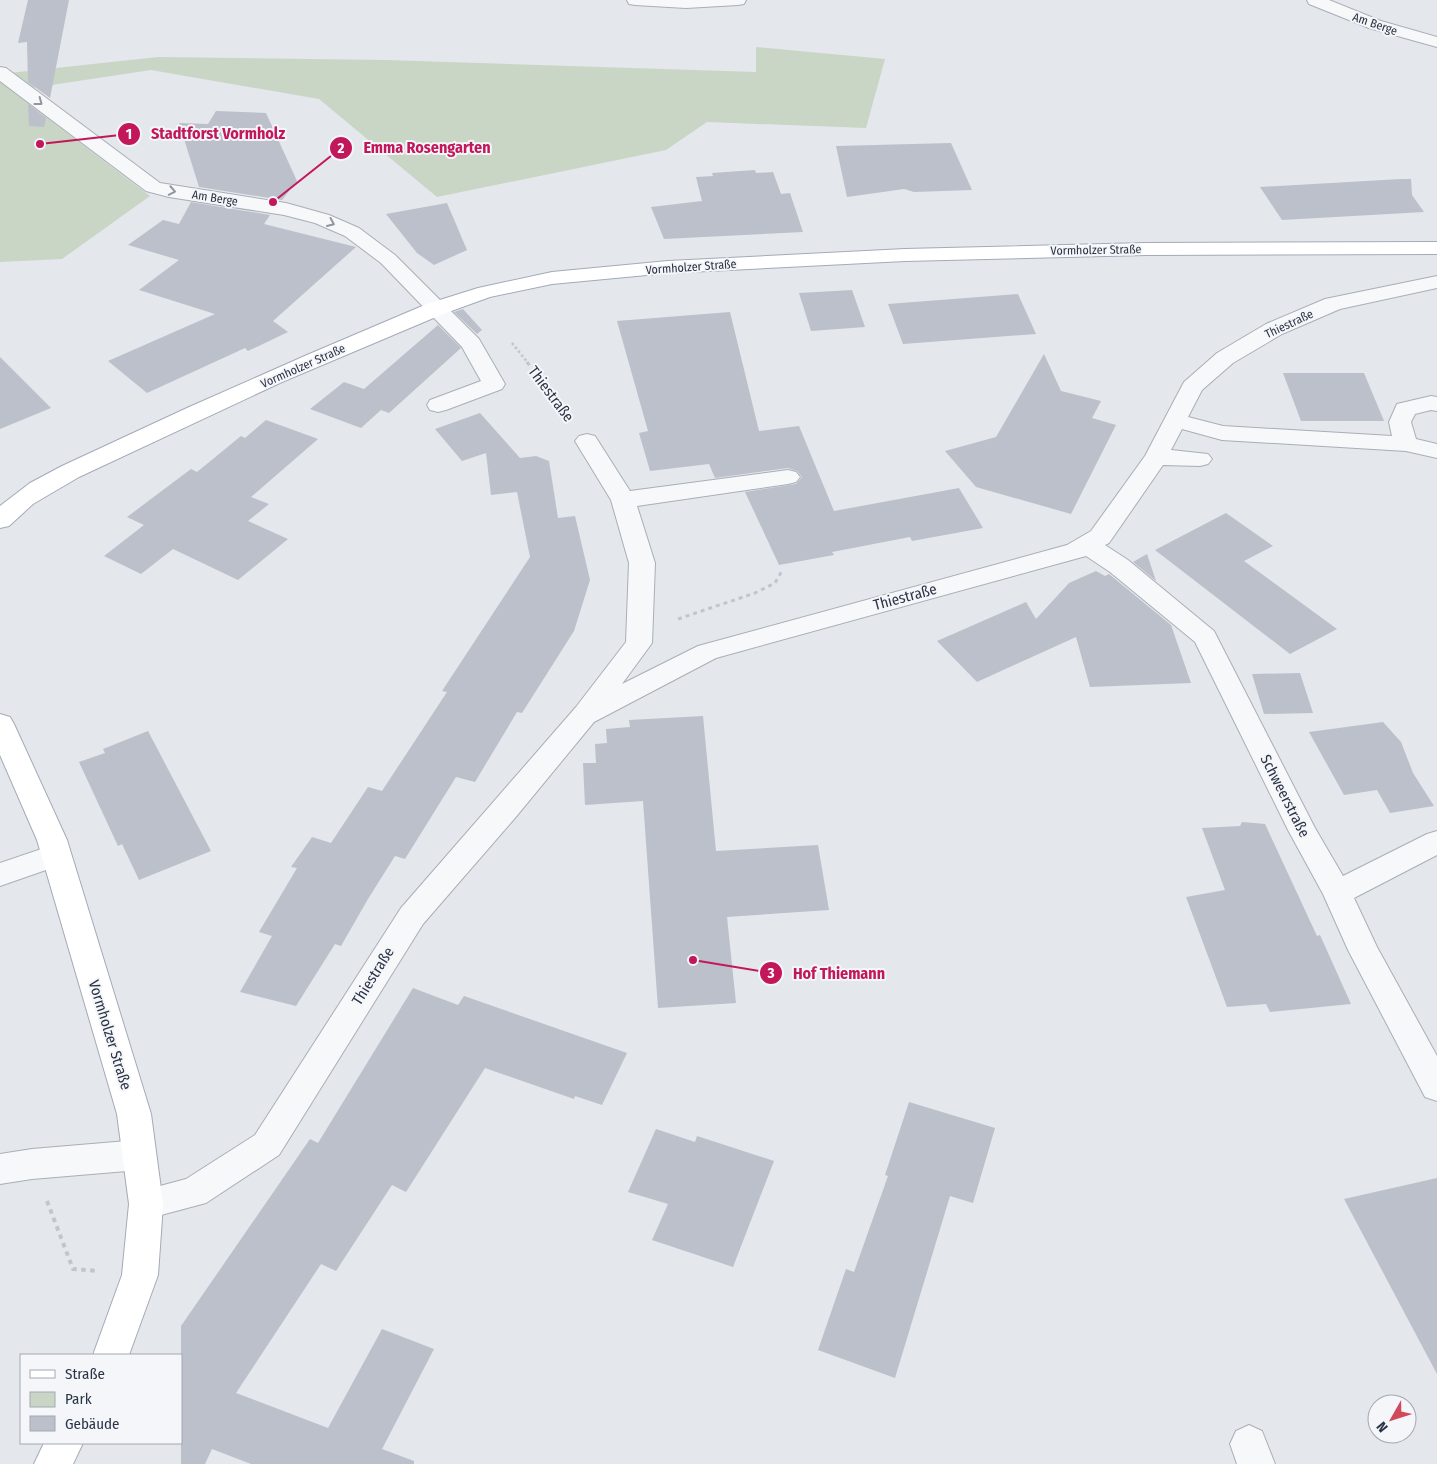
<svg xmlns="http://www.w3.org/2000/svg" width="1437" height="1464" font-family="'Fira Sans Condensed',sans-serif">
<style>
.green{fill:#c9d6c5}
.building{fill:#bbc0ca}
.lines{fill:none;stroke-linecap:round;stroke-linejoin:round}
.minor-casing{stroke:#a9aeb7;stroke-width:2}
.major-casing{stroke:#a3abb8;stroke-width:2}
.path-far2{stroke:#c2c5cb;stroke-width:2.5;stroke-dasharray:2.5 2.5;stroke-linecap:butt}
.path-far1{stroke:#c2c5cb;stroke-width:3;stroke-dasharray:4 4;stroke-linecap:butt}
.path{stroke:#c2c5cb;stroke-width:4;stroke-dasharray:4.5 4.5;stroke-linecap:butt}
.minor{fill:#f7f8fa;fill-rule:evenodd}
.major{fill:#fff;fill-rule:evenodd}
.oneway{stroke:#9196a0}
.labels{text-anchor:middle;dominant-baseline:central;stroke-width:4;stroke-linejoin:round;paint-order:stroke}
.far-street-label{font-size:12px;fill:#2b3445;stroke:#f4f6f9}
.street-label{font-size:15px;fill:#2b3445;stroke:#f4f6f9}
.leader{fill:none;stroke:#c2185b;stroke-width:2}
.callout-dot{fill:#c2185b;stroke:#f4f6f9;stroke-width:2}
.mark-label{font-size:15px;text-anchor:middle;font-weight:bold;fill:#fff}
.callout-label{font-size:16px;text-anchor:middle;font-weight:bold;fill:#c2185b;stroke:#f4f6f9;stroke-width:4;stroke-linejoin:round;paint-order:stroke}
</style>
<rect width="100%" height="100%" fill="#e4e7ec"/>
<path class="green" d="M756,47L885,59L866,128L707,122L666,150L437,197L319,99L151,70L12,91L150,196L62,259L0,262V74L158,57L385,60L756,72Z"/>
<g class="building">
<path d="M28,0H69L50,98L28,82L27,42L18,43Z"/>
<path d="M28,104L46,118L44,127L29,126Z"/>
<path d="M216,111L266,113L297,181L282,200L199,187L179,123L208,124Z"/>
<path d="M951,143L972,190L914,192L904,189L847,197L836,146Z"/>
<path d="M755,170L756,173L773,172L781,194L790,193L803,232L664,239L651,207L702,201L696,177L713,176L712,173Z"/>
<path d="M1401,179H1411L1412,195L1424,212L1282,220L1260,187Z"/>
<path d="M191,202L270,215L264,224L356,247L273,321L288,332L248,351L245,348L147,393L108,361L215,314L139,290L179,260L128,245L163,220L179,224Z"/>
<path d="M447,203L467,250L434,265L417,253L386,214Z"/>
<path d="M852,290L865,327L811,331L799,293Z"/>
<path d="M1018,294L1036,334L903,344L888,304Z"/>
<path d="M463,309L482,330L477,334L454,312Z"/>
<path d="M730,312L759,431L799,426L834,511L959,488L983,528L912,541L910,537L832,552L834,555L779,565L745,492L796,484L802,477L797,471L788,468L715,478L709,464L650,471L639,433L648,431L617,321Z"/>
<path d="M438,325L461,348L389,413L381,410L361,428L310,409L344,382L364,389Z"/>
<path d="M1044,354L1061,391L1101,401L1092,418L1116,425L1071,514L976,487L945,451L996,437Z"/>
<path d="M0,357L51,408L0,429Z"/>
<path d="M1283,373H1364L1384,421H1301Z"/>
<path d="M480,413L520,458L536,456L549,461L558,518L575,516L590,580L574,631L522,713L517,712L475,782L456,777L405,859L395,856L368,899L341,946L335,944L296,1006L240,992L272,936L259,932L297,868L291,867L312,837L331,843L368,787L382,791L447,692L442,691L530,557L517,492L491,495L486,453L462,461L435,429Z"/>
<path d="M266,420L318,439L251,497L269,504L248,521L288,539L238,580L173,549L141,574L104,556L144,525L127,517L191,469L197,472L241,436L245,438Z"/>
<path d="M1226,513L1273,546L1244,561L1337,629L1290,654L1155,550Z"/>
<path d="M1147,554L1156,581L1133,562Z"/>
<path d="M1096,571L1105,576L1109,574L1171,625L1191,683L1090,687L1076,637L977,682L937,641L1026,602L1036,619L1069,583Z"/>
<path d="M1300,673L1313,713L1264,714L1252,674Z"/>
<path d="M703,716L716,851L818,845L829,910L727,917L736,1003L658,1008L643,801L585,805L583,763H596L595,744L607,743L606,729L630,727L629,720Z"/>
<path d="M1383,722L1401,742L1413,773L1434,806L1390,813L1377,790L1344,795L1309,732Z"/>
<path d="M148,731L211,851L139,880L122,844L118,846L79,762L105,753L103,749Z"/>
<path d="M1242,822L1265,824L1317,936L1320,935L1351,1004L1270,1012L1266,1004L1227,1007L1186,897L1225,890L1202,828L1240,826Z"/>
<path d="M413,988L458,1005L464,996L627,1053L602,1105L575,1096L574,1099L485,1068L406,1192L392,1185L336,1271L321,1264L236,1393L328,1428L382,1329L434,1349L382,1449L414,1461V1464H251L212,1449L205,1464H181V1326L310,1139L318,1143Z"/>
<path d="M909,1102L995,1128L973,1203L950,1196L895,1378L818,1350L846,1269L854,1272L888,1176L885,1175Z"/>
<path d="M656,1129L695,1142L697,1136L774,1161L733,1267L652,1240L668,1204L628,1192Z"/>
<path d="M1437,1178V1374L1344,1199Z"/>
</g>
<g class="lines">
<g class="minor-casing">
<g id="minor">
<path d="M627,0H746L744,4L738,5L686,8L635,5L629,4Z"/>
<path d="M1307,0H1329L1381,21L1437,37V47L1369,28L1309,4Z"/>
<path d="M0,67L6,68L160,183L286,203L329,215L359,228L395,255L479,339L505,384L502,389L446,410L438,412L430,410L427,405L430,400L481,381L462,347L381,263L345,236L315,223L284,215L169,197L146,191L0,81Z"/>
<path d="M1437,276V288L1340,309L1282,334L1233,363L1202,390L1188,417L1223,426L1392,436L1389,422L1397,404L1431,396L1437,397V411L1431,410L1415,414L1411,422L1416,439L1437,444V458L1406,451L1222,440L1182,429L1171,450L1208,454L1212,459L1208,464L1200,466L1163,465L1109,543L1105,545L1128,560L1214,631L1315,828L1343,876L1427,834L1437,831V855L1354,898L1377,947L1437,1056V1101L1425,1097L1348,950L1323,894L1288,830L1195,642L1110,572L1086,556L716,658L594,722L515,818L423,924L279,1155L206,1203L146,1219L134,1215L129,1204L134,1193L186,1179L255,1135L401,908L576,707L626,642L629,563L611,500L575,441L579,436L587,434L595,436L630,491L788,470L796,472L800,477L796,482L788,484L637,506L655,563L652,643L622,684L698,646L1067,545L1091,531L1145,456L1184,382L1217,353L1266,324L1325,299Z"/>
<path d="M56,844L66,847L71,855L66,863L0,886V863Z"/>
<path d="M139,1140L151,1145L156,1155L151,1165L139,1170L32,1179L0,1184V1154L32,1149Z"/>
<path d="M1249,1425L1262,1431L1275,1464H1237L1230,1444L1236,1431Z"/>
</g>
</g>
<g class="major-casing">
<g id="major">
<path d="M1437,242V254L1146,255L905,261L668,273L552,284L490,297L443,314L282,382L79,477L33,504L9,526L0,528V506L30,483L62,466L187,408L307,355L427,304L478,288L552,272L668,261L905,249L1146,243Z"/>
<path d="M0,714L10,717L14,724L67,840L151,1114L163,1204L158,1275L129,1355H93L122,1275L129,1204L117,1114L37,840L0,755Z"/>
<path d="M44,1443H83L73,1464H34Z"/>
</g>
</g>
<path class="path-far2" d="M512,343L528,363"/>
<g class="path-far1">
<path d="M527,362L569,417"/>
<path d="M678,619L755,593L775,583L783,569"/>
</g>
<path class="path" d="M47,1201L73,1269L99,1271"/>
<use href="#minor" class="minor"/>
<use href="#major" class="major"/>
</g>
<defs><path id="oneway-chevron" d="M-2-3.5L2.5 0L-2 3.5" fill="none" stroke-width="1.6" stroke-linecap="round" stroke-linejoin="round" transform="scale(1.25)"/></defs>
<g class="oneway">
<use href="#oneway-chevron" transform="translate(39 102) rotate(37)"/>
<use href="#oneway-chevron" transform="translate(172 191) rotate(11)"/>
<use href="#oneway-chevron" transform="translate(331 223) rotate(24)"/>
</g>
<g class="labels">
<g class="far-street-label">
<text transform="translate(1375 24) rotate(19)">Am Berge</text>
<text transform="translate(215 198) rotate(9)">Am Berge</text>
<text transform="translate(1096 250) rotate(-1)">Vormholzer Straße</text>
<text transform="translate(691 267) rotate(-4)">Vormholzer Straße</text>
<text transform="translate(1289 324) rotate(-25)">Thiestraße</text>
<text transform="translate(303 366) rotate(-24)">Vormholzer Straße</text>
</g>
<g class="street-label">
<text transform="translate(551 394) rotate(53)">Thiestraße</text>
<text transform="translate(905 597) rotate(-15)">Thiestraße</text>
<text transform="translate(1285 796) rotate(63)">Schweerstraße</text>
<text transform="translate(373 976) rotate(-58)">Thiestraße</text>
<text transform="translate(110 1035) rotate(73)">Vormholzer Straße</text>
</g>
</g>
<path class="leader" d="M40 144L129 134M273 202L341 148M693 960L771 973"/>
<g class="callout-dot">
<circle cx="40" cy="144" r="5"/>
<circle cx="273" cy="202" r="5"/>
<circle cx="693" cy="960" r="5"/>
<circle cx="129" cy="134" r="12"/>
<circle cx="341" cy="148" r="12"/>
<circle cx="771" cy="973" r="12"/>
</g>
<g class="mark-label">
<text x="129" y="139">1</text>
<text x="341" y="153">2</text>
<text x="771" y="978">3</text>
</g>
<g class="callout-label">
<text x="218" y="139">Stadtforst Vormholz</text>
<text x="427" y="153">Emma Rosengarten</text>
<text x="839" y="979">Hof Thiemann</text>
</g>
<rect x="20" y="1354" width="162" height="90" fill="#f4f6f9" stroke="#a4a8b1"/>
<rect x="30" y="1370" width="25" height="8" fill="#ffffff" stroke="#a4a8b1"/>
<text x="65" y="1379" font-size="15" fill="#2b3445">Straße</text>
<rect x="30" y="1392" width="25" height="15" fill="#c9d6c5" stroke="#a4a8b1"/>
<text x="65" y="1404" font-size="15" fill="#2b3445">Park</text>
<rect x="30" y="1416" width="25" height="15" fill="#bbc0ca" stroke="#a4a8b1"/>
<text x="65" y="1429" font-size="15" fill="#2b3445">Gebäude</text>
<g transform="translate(1392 1419) rotate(231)"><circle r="24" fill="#f4f6f9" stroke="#a4a8b1"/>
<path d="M0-4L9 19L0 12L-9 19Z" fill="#d1495b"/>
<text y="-8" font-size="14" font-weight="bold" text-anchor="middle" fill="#2b3445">N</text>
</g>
</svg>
